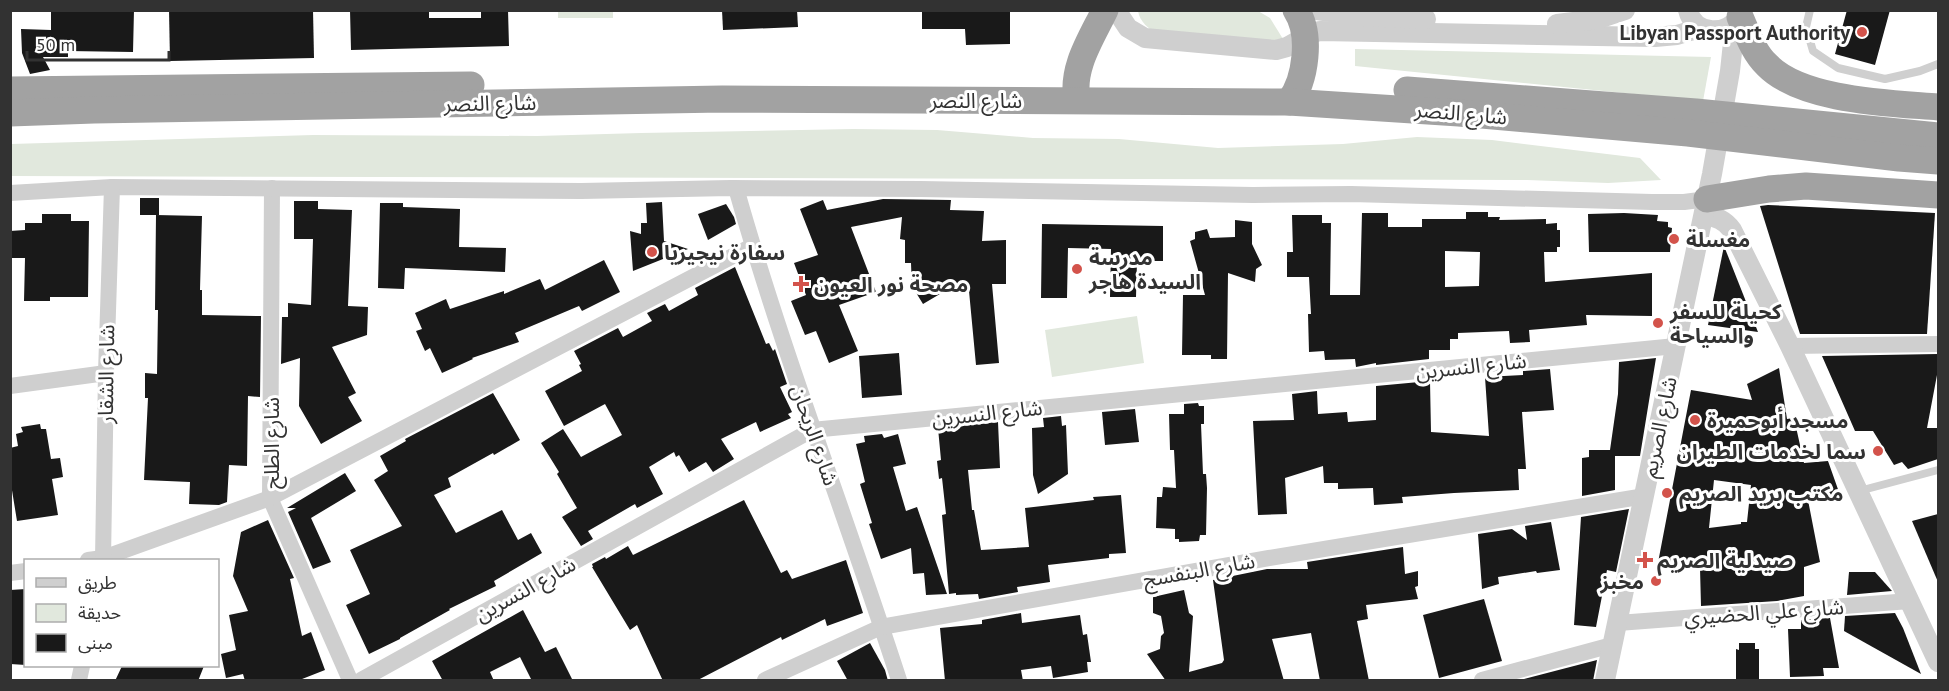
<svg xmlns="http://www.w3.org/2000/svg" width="1949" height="691" font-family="'PT Sans','Noto Sans Arabic',sans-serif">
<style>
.green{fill:#e1e8dd}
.building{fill:#191919;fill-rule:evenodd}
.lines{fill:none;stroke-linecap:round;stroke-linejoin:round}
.service{stroke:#cfcfcf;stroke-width:8}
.minor{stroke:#cfcfcf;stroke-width:16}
.tertiary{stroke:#cfcfcf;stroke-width:20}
.trunk{stroke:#a2a2a2;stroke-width:27}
.poi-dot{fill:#d3534b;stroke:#fff;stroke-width:2}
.labels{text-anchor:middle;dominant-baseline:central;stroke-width:6;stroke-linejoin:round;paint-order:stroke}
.poi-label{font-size:21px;font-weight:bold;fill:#323232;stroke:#fff;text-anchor:start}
.street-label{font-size:21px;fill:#323232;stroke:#fff}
</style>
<rect width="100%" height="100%" fill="#fff"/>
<g class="green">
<rect x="558" y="11" width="55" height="7"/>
<path d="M1138,11H1258L1270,18L1283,39L1271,42L1157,34C1148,28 1140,22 1138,11Z"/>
<path d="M1355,49L1711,57L1703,101L1355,66Z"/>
<path d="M853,129L937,130L1033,138L1119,139L1218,148L1343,144L1417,137L1492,140L1640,158L1661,180L1608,183L1527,180L11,176V144L313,135L537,136L641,133Z"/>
<path d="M1137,316L1144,363L1052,377L1045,330Z"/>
</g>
<g class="building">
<path d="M51,10H134L133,52L68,51V57H43L50,70L30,74L22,53L21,29L51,30Z"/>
<path d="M169,10H313L314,58L170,61Z"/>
<path d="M350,10H429V18H481V10H508L509,46L351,50Z"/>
<path d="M722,10H797L798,27L723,30Z"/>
<path d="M922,10H1010V44L966,45L965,29H922Z"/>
<path d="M1847,10H1890L1875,65L1835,54Z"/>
<rect x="140" y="198" width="19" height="17"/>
<path d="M883,199L951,200L950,210L984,211L982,241L1006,240V284H992L999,363L976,365L969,291H945L923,304L915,291H912L911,263H905V240L900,239L902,217L851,227L876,292L839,305L858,351L829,363L816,331L805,335L791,301L806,295L794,263L818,255L800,209L823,200L827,210Z"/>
<path d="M294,201H318V209L352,210L348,306L368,307L367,335L332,347L356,393L348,397L362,421L321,444L299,406L300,358L281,364L282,317H288V303L311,305L313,239H294Z"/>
<path d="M662,202L664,241L688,249L633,271L630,231L641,234V223H647L646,203Z"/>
<path d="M380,203H403V207L460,209L459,247L506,248L505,272L405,268L404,289L378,288Z"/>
<path d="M726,204L734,217L736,224L708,240L698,214Z"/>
<path d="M1768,205L1935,213L1927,334H1800L1760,206Z"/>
<path d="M1466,212H1488V217H1500L1499,220L1546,219V224L1557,223V230H1560V247H1557V252H1544L1545,282L1652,273V316L1586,315L1587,325L1529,330L1530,342L1510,343L1509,331L1458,333V339H1450V350H1429V359L1376,365V363L1356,367L1355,359L1325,360L1324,351L1309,352L1308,314H1311L1309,277H1287V252H1293L1292,215H1322V223H1331L1330,295H1360L1362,213H1388V227H1422V219H1466ZM1445,251L1480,252L1479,286L1445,287Z"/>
<path d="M1624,213L1658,215L1657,221L1668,222V227L1672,228L1670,252H1589L1588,214Z"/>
<path d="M42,214H71V221H89L88,297H50V301H24L25,258H10V231L25,230V223H42Z"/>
<path d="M156,215L202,216L200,290H202V315L261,316L260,397L248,396L247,466L229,465L227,502L219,505L189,504L190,482L144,480L148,398H145V373L157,374L158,310H155Z"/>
<path d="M1235,220L1252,222V244L1262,265L1256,269L1255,282L1228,273L1227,359H1211V355H1182L1183,295H1205L1190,241L1195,239V232L1207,229L1210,238L1235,237Z"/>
<path d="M1042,224L1163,226V261H1137L1136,297H1110L1111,249L1068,248L1067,298H1041Z"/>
<path d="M1724,246L1758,332L1708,325Z"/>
<path d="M604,260L620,292L582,311L579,306L515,333L519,342L472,358L473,359L442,373L430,348L425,351L416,331L422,329L415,313L446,299L450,309L504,291V294L540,279L545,290Z"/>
<path d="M735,267L766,344L769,343L773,351L775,349L787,384L780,387L792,412L788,414L791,418L760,432L756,422L721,439L734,459L713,472L706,462L689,472L679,455L676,457L674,452L649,467L663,494L637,508L635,504L588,531L593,539L581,546L562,517L577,508L557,474L559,472L541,443L563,429L581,457L622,435L605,404L564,426L545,391L582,371L579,365L581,364L574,351L618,328L623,337L652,321L647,313L665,304L669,311L698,295L695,288Z"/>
<path d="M899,353L902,395L862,398L859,356Z"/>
<path d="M1938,354V375H1937L1927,428H1938V459L1908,469L1902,462L1894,465L1873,431H1855L1822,356Z"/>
<path d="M1656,358L1640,456H1615V490L1582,496V458L1589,457V450H1610L1618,394L1619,362Z"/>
<path d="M1779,368L1787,419L1794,418L1804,463L1828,461L1840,495L1808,500L1820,562L1804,567V596L1777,601L1701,606L1700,568H1657L1691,390L1752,400L1747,384ZM1714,480L1751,485L1747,522H1741V524L1709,528Z"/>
<path d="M1550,369L1554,410L1522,412L1526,469H1518L1519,490L1454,493L1402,497L1403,503L1374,505L1373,488L1338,489V483H1324L1323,466L1285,478L1287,514L1258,515L1253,421L1294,420L1292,394L1317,391L1318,414L1347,412L1348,422L1376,420V386L1430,381L1431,432L1489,436L1485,377L1523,375V371Z"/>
<path d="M493,393L520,440L494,455L493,453L448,478L451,487L434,495L456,533L502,510L518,540L531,533L542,553L494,581L496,586L449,609L450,610L400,638V639L369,654L346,605L370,594L350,550L402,526L374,480L388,471L380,456L406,441L405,439Z"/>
<path d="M1198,403L1199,406H1204V424H1201L1203,474H1206L1207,488L1206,535H1200L1199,541L1179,542V539H1175V529L1156,528L1157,497H1162L1163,487L1176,488L1174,450H1170L1169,414H1184V404Z"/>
<path d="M1135,409L1139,442L1105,445L1102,412Z"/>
<path d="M1061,416L1062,426L1066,425L1068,474L1038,494L1033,475L1032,428L1044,427L1043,418Z"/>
<path d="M998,422L1000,468L968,470L972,510H974L981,550L1029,547L1025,508L1094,500L1093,497L1121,495L1126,553L1109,554V558L1048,565L1050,582L1017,587L1018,592L979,599L978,594L956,595V593L949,594L942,515L946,514L942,478L939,479L937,461L941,460L938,428Z"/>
<path d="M40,424L41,429H46L51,459L60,458L63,477L52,479L58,515L17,521L10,478V448L18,446L16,434L23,432L21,427Z"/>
<path d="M882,434L884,438L898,434L906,464L893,467L906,511L917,507L947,594L926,595L924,573L913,574L911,548L881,559L869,524L872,523L860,484L865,482L856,444L865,442L864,436Z"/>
<path d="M345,473L356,491L311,518L331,562L313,569L288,512L296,508H287Z"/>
<path d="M744,500L781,573L787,570L792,579L846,560L863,613L827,626L825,619L782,640L781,637L696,681H663L637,625L630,630L592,567H593L592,564L605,557L606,559L628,546L633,555Z"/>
<path d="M1629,509L1616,572L1607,570L1596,627L1574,625L1581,517Z"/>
<path d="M1938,514V582L1912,521Z"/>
<path d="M268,520L294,578L290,579L302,636L311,632L325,670L297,681H245L243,674L226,678L221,654L236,650L229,615L248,611L233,576L241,532Z"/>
<path d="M1551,522L1560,570L1537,573L1536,571L1498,577L1499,584L1482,589L1478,534L1512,529L1527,540L1525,526Z"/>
<path d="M1403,547L1405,574L1418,571V586L1415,587L1418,599L1366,605L1368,619L1357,621L1369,681H1320L1311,633L1272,639L1284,681H1166L1147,654L1160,649L1161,636L1164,633L1161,616L1153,613V597L1184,590L1189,613L1193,616L1189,672L1222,663L1224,660L1213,580L1267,569H1308L1307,562Z"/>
<path d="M1849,572H1875L1892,591L1847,595Z"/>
<path d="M26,589V665L10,664V590Z"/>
<path d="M1484,599L1502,661L1439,678L1423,615Z"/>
<path d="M523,610L545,652L556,647L573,681H532L520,657L490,672L494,681H443L432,661Z"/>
<path d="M1021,613L1022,623L1080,615L1083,635L1087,634L1091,662H1087L1088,672L1053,678L1051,666L1021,670L1023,681H945L940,628L982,624V620Z"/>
<path d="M1895,613L1903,628L1921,674L1844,631L1845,616Z"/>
<path d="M1830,618L1839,668H1823L1824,676L1790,677L1788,629H1801V620Z"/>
<path d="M870,643L885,670L888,681H848L837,661Z"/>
<path d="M1739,643H1755V649H1759V681H1736V649L1739,650Z"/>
<path d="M1597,660L1593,681H1524V679Z"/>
<path d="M122,666H204L198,681H115Z"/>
</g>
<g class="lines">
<g class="service">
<path d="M1810,10L1806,27L1813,51L1838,68L1885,79L1920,71L1938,64"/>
<path d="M1859,491L1938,470"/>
</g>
<g class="minor">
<path d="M272,188L270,498L350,680"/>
<path d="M736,188C783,354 846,516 899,680"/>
<path d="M10,193L112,187L581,191L731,188L921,189L1253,195L1351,194L1652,202H1684L1707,199"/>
<path d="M1790,346L1938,344"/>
<path d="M10,386L106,373"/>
<path d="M88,560L103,558L270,498L752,246"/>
<path d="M103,560L106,373L112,187"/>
<path d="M10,573L26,571"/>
<path d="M1618,623L1910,601"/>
<path d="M79,680L82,666"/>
<path d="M361,680L812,430L1676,346"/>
<path d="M765,680L881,627L1269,558L1645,496"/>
<path d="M1482,680L1612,645"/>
</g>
<g class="tertiary">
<path d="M1116,10L1128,28L1145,38L1276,50L1287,47L1312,33L1320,31L1655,37L1677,35L1700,28"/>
<path d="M1317,10L1359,16L1426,19"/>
<path d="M1688,10C1694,36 1728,36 1740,16"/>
<path d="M1557,24L1598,19L1625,10"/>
<path d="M1704,216C1716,216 1725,220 1732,230L1790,346L1938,662"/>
<path d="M1605,680L1712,174L1730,71L1735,24"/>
</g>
<g class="trunk">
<path d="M1740,17C1747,33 1754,53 1767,65C1802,101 1890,103 1938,107"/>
<path d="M10,90L471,85"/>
<path d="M1407,90L1696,112L1938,136"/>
<path d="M1077,100C1071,68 1091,39 1105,10"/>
<path d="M1289,102C1306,81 1312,34 1296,10"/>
<path d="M10,113L94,110L722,99L1289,102L1459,113L1688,133L1899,158L1938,161"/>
<path d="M1707,199L1769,189L1806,186L1938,195"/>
</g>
</g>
<g class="poi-dot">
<circle cx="1862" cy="32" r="6"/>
<circle cx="1674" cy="239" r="6"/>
<circle cx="652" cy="252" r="6"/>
<circle cx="1077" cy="269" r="6"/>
<path d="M798 275h6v6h6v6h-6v6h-6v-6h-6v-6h6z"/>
<circle cx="1658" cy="323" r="6"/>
<circle cx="1695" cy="420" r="6"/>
<circle cx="1878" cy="451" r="6"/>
<circle cx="1667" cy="493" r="6"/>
<path d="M1642 551h6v6h6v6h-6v6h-6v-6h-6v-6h6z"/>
<circle cx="1656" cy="581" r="6"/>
</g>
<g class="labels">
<g class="poi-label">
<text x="1850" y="32" text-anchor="end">Libyan Passport Authority</text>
<text x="1686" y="239">مغسلة</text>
<text x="664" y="252">سفارة نيجيريا</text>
<text x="1089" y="257">مدرسة<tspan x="1089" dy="24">السيدة هاجر</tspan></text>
<text x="814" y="284">مصحة نور العيون</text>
<text x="1670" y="311">كحيلة للسفر<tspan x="1670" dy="24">والسياحة</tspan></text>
<text x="1707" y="420">مسجد أبوحميرة</text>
<text x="1866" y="451" text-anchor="end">سما لخدمات الطيران</text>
<text x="1679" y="493">مكتب بريد الصريم</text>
<text x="1657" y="560">صيدلية الصريم</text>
<text x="1644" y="581" text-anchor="end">مخبز</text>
</g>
<g class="street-label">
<text x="976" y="100">شارع النصر</text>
<text transform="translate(490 103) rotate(-1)">شارع النصر</text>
<text transform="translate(1461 113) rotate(5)">شارع النصر</text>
<text transform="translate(1471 366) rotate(-6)">شارع النسرين</text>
<text transform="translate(106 374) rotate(-89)">شارع الشقار</text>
<text transform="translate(987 413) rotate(-6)">شارع النسرين</text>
<text transform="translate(1659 427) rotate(-78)">شارع الصريم</text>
<text transform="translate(815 435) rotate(71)">شارع الريحان</text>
<text transform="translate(271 443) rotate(-90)">شارع الطلح</text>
<text transform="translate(1199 570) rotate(-10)">شارع البنفسج</text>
<text transform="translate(525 589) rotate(-29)">شارع النسرين</text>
<text transform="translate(1764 612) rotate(-4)">شارع علي الحضيري</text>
</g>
</g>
<rect width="1949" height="691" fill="none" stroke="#323232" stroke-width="24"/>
<rect x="24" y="559" width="195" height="108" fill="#ffffff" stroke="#adadad" stroke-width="1.5"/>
<rect x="36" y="578" width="30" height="9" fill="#cfcfcf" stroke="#adadad" stroke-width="1.5"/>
<text x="78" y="589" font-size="18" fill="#323232">طريق</text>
<rect x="36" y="604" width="30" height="18" fill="#e1e8dd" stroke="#adadad" stroke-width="1.5"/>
<text x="78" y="619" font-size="18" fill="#323232">حديقة</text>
<rect x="36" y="634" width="30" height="18" fill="#191919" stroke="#adadad" stroke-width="1.5"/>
<text x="78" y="649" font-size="18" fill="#323232">مبنى</text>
<path d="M27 51v9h142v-9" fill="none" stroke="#323232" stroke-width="3"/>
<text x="36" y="51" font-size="18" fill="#323232" stroke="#ffffff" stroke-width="4.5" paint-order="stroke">50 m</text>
</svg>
